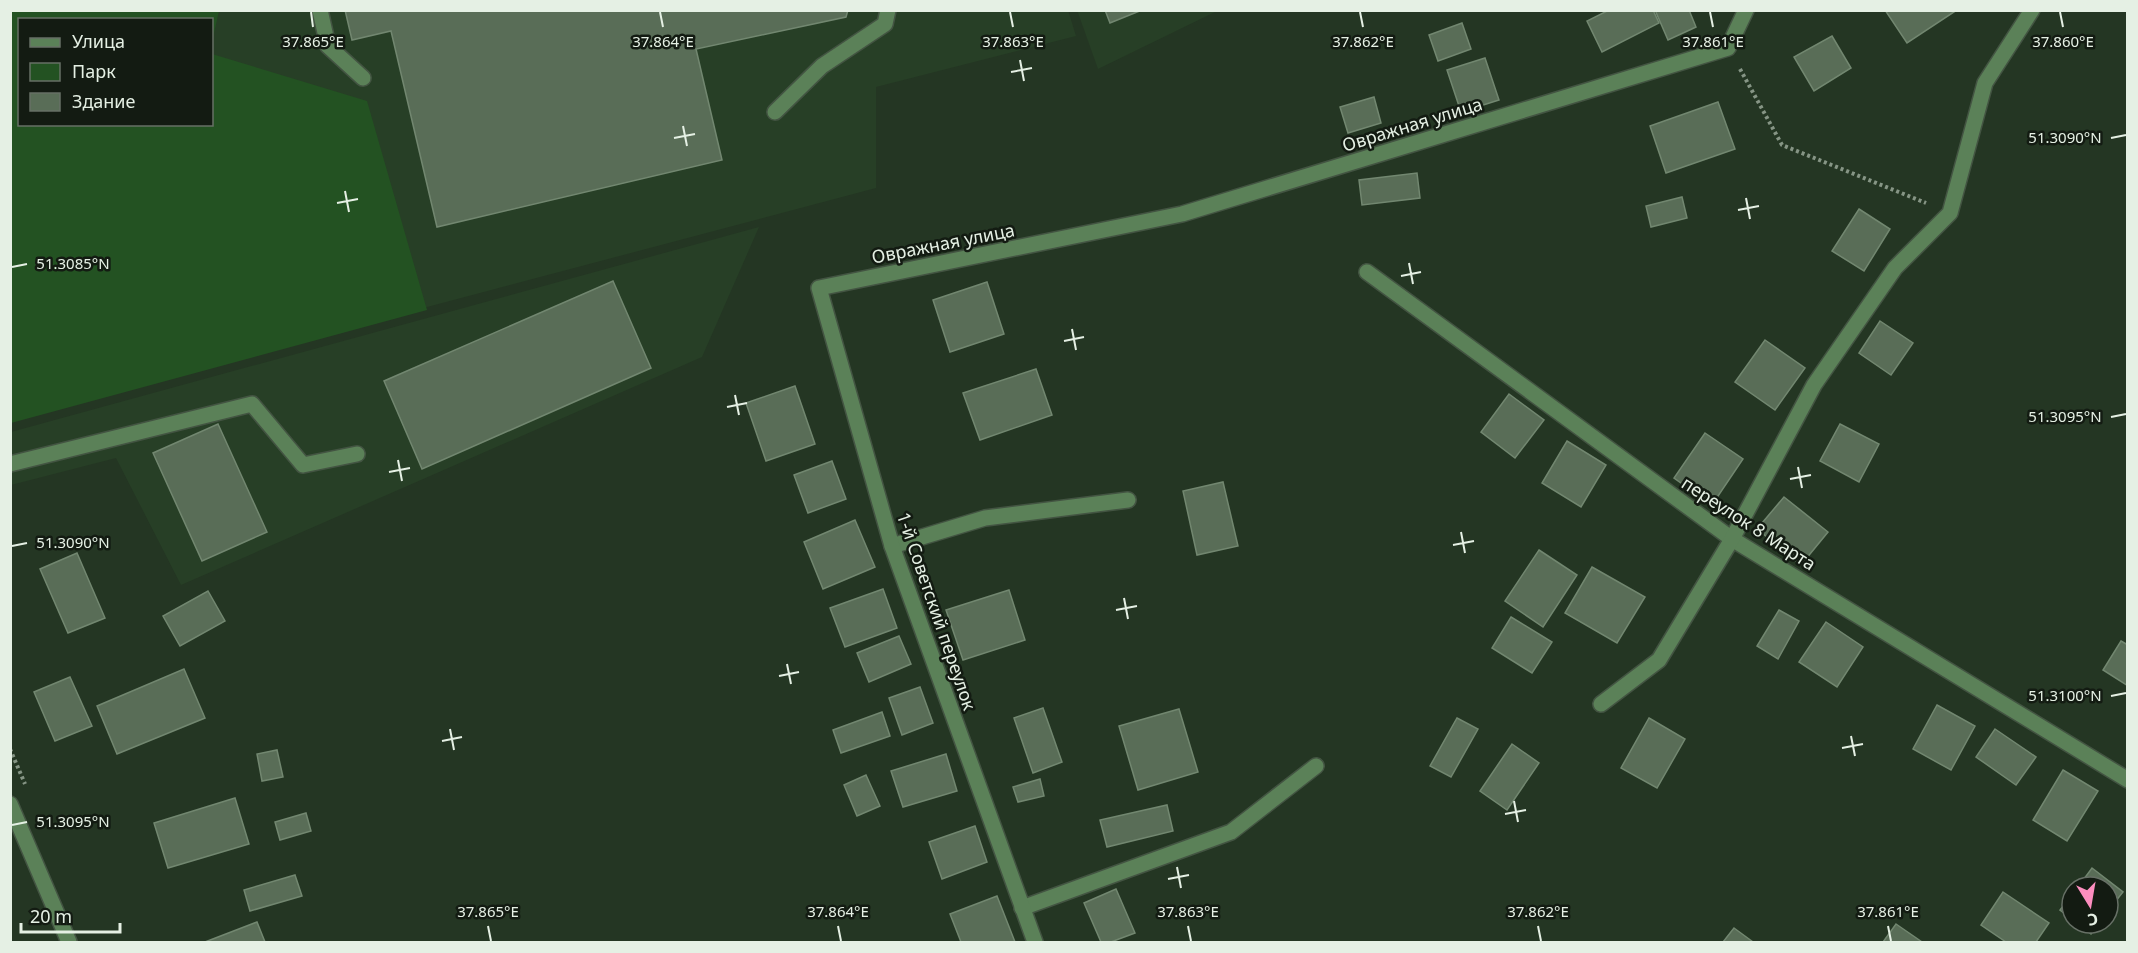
<svg xmlns="http://www.w3.org/2000/svg" width="2138" height="953" font-family="'Noto Sans',sans-serif">
<style>
.built{fill:#273f26}
.green{fill:#235222}
.building{fill:#596d57;stroke:#728770;stroke-width:1.5}
.lines{fill:none;stroke-linecap:round;stroke-linejoin:round}
.minor-casing{stroke:#435442;stroke-width:18}
.path{stroke:#869585;stroke-width:4;stroke-dasharray:3 3;stroke-linecap:butt}
.minor{stroke:#5b8158;stroke-width:15}
.ticks{fill:none;stroke:#e5f0e4;stroke-width:2}
.labels{text-anchor:middle;dominant-baseline:central;stroke-width:5;stroke-linejoin:round;paint-order:stroke}
.street-label{font-size:18px;fill:#e5f0e4;stroke:#131b12}
.ticks-label{font-size:15px;text-anchor:middle;fill:#e5f0e4;stroke:#131b12;stroke-width:5;stroke-linejoin:round;paint-order:stroke}
</style>
<rect width="100%" height="100%" fill="#243623"/>
<g class="built">
<path d="M214,10H1068L1076,36L876,87V188L299,341L212,67Z"/>
<path d="M1077,10L1217,11L1098,69Z"/>
<path d="M759,227L702,357L181,585L116,458L11,485V432Z"/>
</g>
<path class="green" d="M11,10L219,11L212,42V20H20V124H212V54L367,101L427,310L11,423Z"/>
<g class="building">
<path d="M345,10H848L846,17L696,49L722,160L437,227L391,31L352,40Z"/>
<path d="M1105,10H1142L1110,23Z"/>
<path d="M1609,10H1653L1659,23L1602,52L1587,21Z"/>
<path d="M1655,10H1689L1696,27L1668,40Z"/>
<path d="M1885,10H1957L1907,43Z"/>
<path d="M1462,23L1471,49L1438,61L1429,35Z"/>
<path d="M1832,36L1851,68L1814,91L1794,57Z"/>
<path d="M1485,58L1499,100L1461,112L1447,70Z"/>
<path d="M1374,97L1381,123L1348,133L1340,107Z"/>
<path d="M1718,102L1735,149L1666,173L1650,126Z"/>
<path d="M1417,173L1420,198L1362,205L1359,180Z"/>
<path d="M1682,197L1687,218L1651,227L1646,206Z"/>
<path d="M1859,209L1890,229L1864,271L1832,251Z"/>
<path d="M613,281L651,368L422,469L384,381Z"/>
<path d="M987,282L1004,334L950,352L933,300Z"/>
<path d="M1880,321L1913,343L1891,375L1859,353Z"/>
<path d="M1765,340L1805,368L1775,410L1735,382Z"/>
<path d="M1036,369L1052,415L980,440L963,393Z"/>
<path d="M795,386L815,444L766,461L746,403Z"/>
<path d="M1509,394L1544,420L1515,458L1481,432Z"/>
<path d="M218,424L267,532L202,561L153,453Z"/>
<path d="M1840,424L1879,444L1859,482L1820,461Z"/>
<path d="M1705,433L1743,459L1712,505L1674,478Z"/>
<path d="M1567,441L1606,465L1581,507L1542,483Z"/>
<path d="M832,461L846,499L808,513L794,475Z"/>
<path d="M1223,482L1238,546L1197,555L1183,491Z"/>
<path d="M1784,497L1828,532L1801,565L1757,529Z"/>
<path d="M855,520L875,567L823,589L804,542Z"/>
<path d="M1539,550L1577,575L1543,627L1505,601Z"/>
<path d="M77,553L105,618L68,633L40,569Z"/>
<path d="M1592,567L1645,597L1617,643L1565,613Z"/>
<path d="M883,589L897,628L845,647L830,608Z"/>
<path d="M1009,590L1025,640L963,660L946,610Z"/>
<path d="M208,591L225,621L180,646L163,616Z"/>
<path d="M1779,610L1799,621L1778,659L1757,646Z"/>
<path d="M1511,617L1552,642L1532,673L1492,648Z"/>
<path d="M1826,622L1863,647L1837,687L1799,662Z"/>
<path d="M899,636L911,664L869,682L857,653Z"/>
<path d="M2121,641L2128,645V686L2103,670Z"/>
<path d="M184,669L205,718L117,754L97,706Z"/>
<path d="M70,677L92,726L55,741L34,692Z"/>
<path d="M920,687L933,723L902,735L889,698Z"/>
<path d="M1937,705L1975,726L1951,770L1913,749Z"/>
<path d="M1043,708L1062,762L1033,773L1014,718Z"/>
<path d="M1179,709L1198,772L1138,790L1119,726Z"/>
<path d="M882,712L890,736L841,753L833,730Z"/>
<path d="M1457,718L1478,729L1451,777L1430,766Z"/>
<path d="M1649,718L1685,739L1657,788L1621,768Z"/>
<path d="M1995,729L2036,757L2016,785L1976,757Z"/>
<path d="M1512,744L1539,763L1507,810L1480,791Z"/>
<path d="M277,750L283,777L262,781L257,754Z"/>
<path d="M946,754L957,791L903,807L891,771Z"/>
<path d="M2063,770L2098,791L2067,841L2033,820Z"/>
<path d="M866,775L880,806L857,816L844,785Z"/>
<path d="M1040,779L1044,796L1018,802L1013,787Z"/>
<path d="M235,798L249,844L168,868L154,823Z"/>
<path d="M1167,805L1173,831L1107,847L1100,820Z"/>
<path d="M306,813L311,831L280,840L275,822Z"/>
<path d="M975,826L987,862L942,879L929,842Z"/>
<path d="M2092,868L2123,892L2108,911V887H2078Z"/>
<path d="M295,875L302,896L250,911L244,890Z"/>
<path d="M1116,889L1135,933L1111,942H1101L1084,903Z"/>
<path d="M2003,892L2049,923L2036,942H2006L1981,925Z"/>
<path d="M2072,894V919L2060,910Z"/>
<path d="M997,896L1015,942H961L950,914Z"/>
<path d="M257,922L265,942H205Z"/>
<path d="M2077,923H2099L2091,934Z"/>
<path d="M1896,924L1922,942H1883Z"/>
<path d="M1734,928L1753,942H1723Z"/>
</g>
<g class="lines">
<g class="minor-casing">
<g id="minor">
<path d="M320,10L328,46L363,78"/>
<path d="M775,112L822,66L885,24L888,10"/>
<path d="M1367,272L1732,539L2128,780"/>
<path d="M10,464L252,404L303,465L357,454"/>
<path d="M892,546L985,518L1128,500"/>
<path d="M1601,704L1659,660L1732,539L1814,385L1895,268L1950,213L1985,83L2032,10"/>
<path d="M10,804L69,942"/>
<path d="M1022,908L1231,832L1316,766"/>
<path d="M1035,942L892,546L819,288L1182,214L1728,48L1746,10"/>
</g>
</g>
<g class="path">
<path d="M1740,69L1782,145L1926,203"/>
<path d="M10,749L25,784"/>
</g>
<use href="#minor" class="minor"/>
</g>
<path class="ticks" d="M311,12L313,27M660,12L663,27M1010,12L1013,27M1360,12L1363,27M1710,12L1713,27M2060,12L2063,27M1020,60L1024,81M1011,72L1032,68M683,126L687,146M674,138L695,134M2111,138L2126,135M345,191L349,212M1746,198L1750,219M337,203L358,199M1738,210L1759,206M1409,263L1413,284M12,267L27,264M1401,276L1421,272M1072,329L1076,350M1064,341L1084,337M735,395L739,415M727,407L747,403M2111,417L2126,414M398,460L402,481M1798,467L1802,488M389,472L410,468M1790,479L1811,475M1461,532L1465,553M1453,545L1474,541M12,546L27,543M1124,598L1128,619M1116,610L1137,606M787,664L791,684M779,676L799,672M2111,696L2126,693M450,729L454,750M1851,736L1855,756M442,741L462,737M1842,748L1863,744M1514,801L1518,822M1505,814L1526,810M12,825L27,822M1177,867L1181,888M1168,879L1189,875M488,926L491,941M838,926L841,941M1188,926L1191,941M1538,926L1541,941M1888,926L1891,941"/>
<g class="labels">
<g class="street-label">
<text transform="translate(1412 124) rotate(-17)">Овражная улица</text>
<text transform="translate(943 243) rotate(-11)">Овражная улица</text>
<text transform="translate(1749 523) rotate(33)">переулок 8 Марта</text>
<text transform="translate(937 611) rotate(71)">1-й Советский переулок</text>
</g>
</g>
<g class="ticks-label">
<text x="313" y="47">37.865°E</text>
<text x="663" y="47">37.864°E</text>
<text x="1013" y="47">37.863°E</text>
<text x="1363" y="47">37.862°E</text>
<text x="1713" y="47">37.861°E</text>
<text x="2063" y="47">37.860°E</text>
<text x="2065" y="143">51.3090°N</text>
<text x="73" y="269">51.3085°N</text>
<text x="2065" y="422">51.3095°N</text>
<text x="73" y="548">51.3090°N</text>
<text x="2065" y="701">51.3100°N</text>
<text x="73" y="827">51.3095°N</text>
<text x="488" y="917">37.865°E</text>
<text x="838" y="917">37.864°E</text>
<text x="1188" y="917">37.863°E</text>
<text x="1538" y="917">37.862°E</text>
<text x="1888" y="917">37.861°E</text>
</g>
<rect width="2138" height="953" fill="none" stroke="#e5f0e4" stroke-width="24"/>
<rect x="18" y="18" width="195" height="108" fill="#131b12" stroke="#677066" stroke-width="1.5"/>
<rect x="30" y="38" width="30" height="9" fill="#5b8158" stroke="#677066" stroke-width="1.5"/>
<text x="72" y="48" font-size="18" fill="#e5f0e4">Улица</text>
<rect x="30" y="63" width="30" height="18" fill="#235222" stroke="#677066" stroke-width="1.5"/>
<text x="72" y="78" font-size="18" fill="#e5f0e4">Парк</text>
<rect x="30" y="93" width="30" height="18" fill="#596d57" stroke="#677066" stroke-width="1.5"/>
<text x="72" y="108" font-size="18" fill="#e5f0e4">Здание</text>
<g transform="translate(2090 905) rotate(169)"><circle r="28" fill="#131b12" stroke="#677066" stroke-width="1.5"/>
<path d="M0-4.5L10 22L0 15L-10 22Z" fill="#fd8ebf"/>
<text y="-9" font-size="16" font-weight="bold" text-anchor="middle" fill="#e5f0e4">С</text>
</g>
<path d="M21 923v9h99v-9" fill="none" stroke="#e5f0e4" stroke-width="3"/>
<text x="30" y="923" font-size="18" fill="#e5f0e4" stroke="#131b12" stroke-width="4.5" paint-order="stroke">20 m</text>
</svg>
